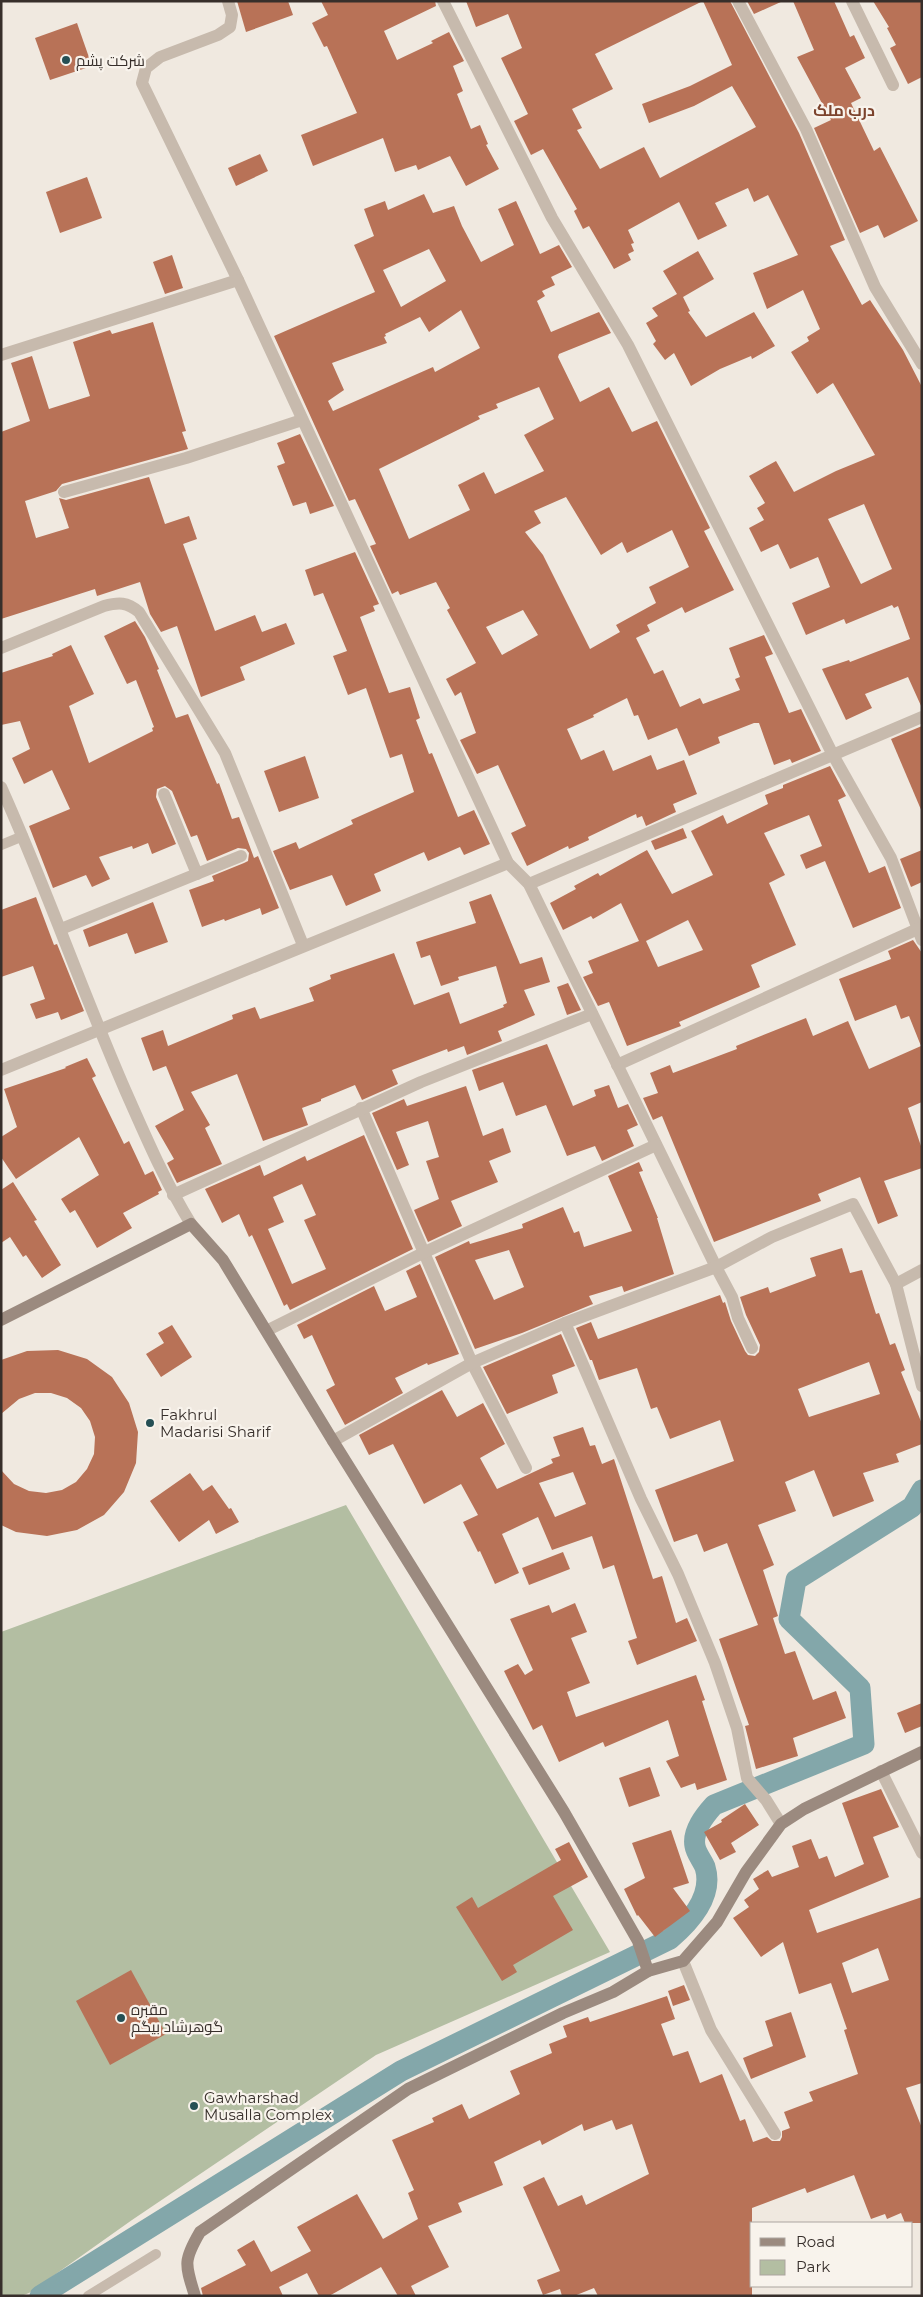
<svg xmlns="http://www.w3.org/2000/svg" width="923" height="2297" font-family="Montserrat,Cairo,sans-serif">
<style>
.green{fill:#b3bea2}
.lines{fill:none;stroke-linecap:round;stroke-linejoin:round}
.canal{stroke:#83a7aa;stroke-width:21}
.building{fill:#b87257;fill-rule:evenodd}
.service{stroke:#c7baad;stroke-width:10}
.minor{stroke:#c7baad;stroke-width:12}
.tertiary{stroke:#c7baad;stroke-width:12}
.secondary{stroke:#9b8a7f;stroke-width:12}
.poi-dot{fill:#254f54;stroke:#f8f3ec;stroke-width:2}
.labels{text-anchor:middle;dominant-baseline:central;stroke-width:4.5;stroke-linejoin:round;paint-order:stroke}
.poi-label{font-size:15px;fill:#372f2b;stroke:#f8f3ec;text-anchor:start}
.neighbourhood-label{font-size:16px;font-weight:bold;fill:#7c432d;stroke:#f8f3ec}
</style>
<rect width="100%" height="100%" fill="#f0e9e0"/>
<path class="green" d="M346,1505L610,1952L376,2055L132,2220L29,2293L21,2296H1V1632Z"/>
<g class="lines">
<path class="canal" d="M40,2296L401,2071L670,1939C690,1922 714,1896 705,1867C702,1860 696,1853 695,1846C692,1831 705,1815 714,1805L864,1744L860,1688L789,1619L796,1580L912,1507L922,1490"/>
</g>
<g class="building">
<path d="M237,1H288L293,15L246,32Z"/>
<path d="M321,1H435L436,6L384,31L397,60L433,43L431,41L449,32L464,61L453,66L463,91L457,94L471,129L480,125L488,144L486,145L499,169L466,186L450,156L418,170L416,165L395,172L383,138L313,166L301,135L357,113L327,46L324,47L312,23L328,15Z"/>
<path d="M466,1H703L595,54L613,89L572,109L582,128L577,130L600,169L644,147L660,178L756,127L732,86L694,106L649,123L642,104L690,86L732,65L703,1H730L799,133L845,240L830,246L862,305L870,300L903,350L922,387V708L908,677L865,694L872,708L846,720L822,669L849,660L850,662L910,639L898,606L894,608L892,605L846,624L844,619L806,635L792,603L830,587L818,557L790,569L778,544L761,552L749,528L764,520L757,508L765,503L749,476L776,461L794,492L836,471L875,455L833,383L817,394L791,352L809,341L807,337L820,329L803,290L767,309L753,273L798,255L768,195L754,202L748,188L715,203L727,226L698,240L679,202L628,230L634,243L631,244L634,251L628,254L631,260L614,269L589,226L583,229L574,211L577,209L543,149L531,155L514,121L528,114L501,58L522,48L508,14L476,27ZM864,504L892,569L861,584L828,519Z"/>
<path d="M747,1H783L754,14Z"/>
<path d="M793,1H834L850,37L854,35L865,58L845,68L861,98L851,103L874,151L880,147L918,221L884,238L878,225L860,233L814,128L831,120L797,57L814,50Z"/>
<path d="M873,1H922V77L908,84L890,48L896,45L887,28L889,27Z"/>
<path d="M77,23L92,66L50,80L35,38Z"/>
<path d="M260,154L268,171L236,186L228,168Z"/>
<path d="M87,177L102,218L60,233L46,192Z"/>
<path d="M424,194L433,213L454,206L462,226L481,262L514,245L498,209L516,201L540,254L559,245L572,267L551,277L555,285L542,291L545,296L537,301L551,332L599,312L611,333L559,354L558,357L580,402L609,387L632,432L657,421L710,528L704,531L734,590L685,613L682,607L647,625L650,631L636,638L654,674L663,670L680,707L700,698L703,704L740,690L735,679L740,677L729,648L764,635L773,654L765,657L789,713L801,709L821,751L792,763L790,759L774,765L759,723H754L718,737L720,743L689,756L677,728L648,740L638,715L634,716L627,698L593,715L594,717L567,729L581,760L604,750L613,771L651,755L657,770L684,760L697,794L673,804L676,812L646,826L642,816L637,818L636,814L588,837L589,840L569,849L568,846L527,866L511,833L526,826L498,765L477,774L460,740L476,733L461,692L455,696L446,679L476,663L447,610L450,608L436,582L400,595L398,591L392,594L370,546L376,544L355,499L349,501L274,336L375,292L354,245L374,236L364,209L385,201L388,210ZM429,249L446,281L401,307L383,270ZM461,310L480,348L435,372L433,367L333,411L328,401L344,390L332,363L387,343L384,337L386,336L385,334L420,317L429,332ZM539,387L554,419L524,435L544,471L495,494L484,472L458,485L470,510L409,539L379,469L480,419L478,416L498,408L496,404ZM566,497L601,555L622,542L627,553L672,530L689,567L649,587L656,603L616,625L620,632L590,649L543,555L525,532L541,523L534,511ZM523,610L538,635L502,655L486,627Z"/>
<path d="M698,251L714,279L683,297L690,311L688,312L706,337L754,312L775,346L752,359L751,356L720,369L691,386L674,353L665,360L653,344L656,341L646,323L658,316L652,308L677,294L663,271Z"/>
<path d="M172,255L183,288L165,294L153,262Z"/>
<path d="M153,322L186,431L182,432L188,449L62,484L56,491L25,501L36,538L69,528L59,498L66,500L149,477L165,524L189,516L197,539L183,544L215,631L255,615L262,632L286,623L295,644L240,667L245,680L201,697L177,626L161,632L150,614L140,582L97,596L95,589L1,619V432L30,421L11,363L32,356L49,409L90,396L73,342L110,330L112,334Z"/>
<path d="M300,434L334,506L310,514L306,502L293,506L277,466L285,463L277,443Z"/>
<path d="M355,552L379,604L373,606L375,611L360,617L389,693L410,687L420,718L416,720L429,754L432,753L458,817L474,810L490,844L464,855L460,847L428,861L424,852L374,874L381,891L346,906L332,875L290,890L273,851L296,842L299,849L353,824L351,820L414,792L402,754L390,758L366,688L348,695L333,656L347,651L323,593L314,596L305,570Z"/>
<path d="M135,621L145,637L159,669L157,670L176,718L188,714L217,784L219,783L232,819L239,817L254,858L258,856L279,908L262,915L260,908L225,921L224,919L202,927L189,890L214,881L212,876L244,863L248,861L249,853L246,849L238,848L207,861L197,835L191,837L172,791L165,786L157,789L156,797L176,844L152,854L148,843L133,849L132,846L99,857L110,879L92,887L86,875L53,888L29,826L70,809L52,770L24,784L12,758L30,749L20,721L1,725V673L53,656L52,654L71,645L94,694L69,706L89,763L153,731L152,728L154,727L136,680L127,684L104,636Z"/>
<path d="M922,726V812L891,739Z"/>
<path d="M305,756L319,798L279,812L264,771Z"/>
<path d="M830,766L846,796L838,800L869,873L885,866L901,908L853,928L825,861L806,869L800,855L822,846L809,815L764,833L785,875L769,883L796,945L751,965L760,987L679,1022L681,1026L627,1046L609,1002L598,1006L583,977L593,973L588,961L639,941L621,903L593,919L591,916L563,930L550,903L576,889L574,886L598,873L600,876L647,850L672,894L713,875L691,831L723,815L727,824L768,804L765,795L783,788V785ZM688,920L703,950L658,967L646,941Z"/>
<path d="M683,828L687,838L655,850L651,841Z"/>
<path d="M922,850V882L911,887L900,859Z"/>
<path d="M491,894L520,964L542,957L550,982L524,990L535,1015L498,1031L502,1041L467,1055L464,1046L448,1052L447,1049L392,1070L398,1084L362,1100L355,1085L321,1099V1101L302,1108L308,1125L263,1141L237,1074L191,1092L210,1125L205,1128L222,1164L177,1183L167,1163L174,1159L155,1126L184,1110L166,1066L153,1071L141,1038L163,1030L168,1046L233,1019L232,1015L255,1007L260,1019L314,1001L309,988L331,979L330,975L394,953L414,1005L449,992L460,1024L504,1007L503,1005L507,1003L496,966L458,977L459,980L441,986L430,955L421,958L416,942L476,923L469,902Z"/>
<path d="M36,897L54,945L57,944L84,1011L61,1020L58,1012L36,1019L30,1004L45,999L33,966L1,977V910Z"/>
<path d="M153,902L168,942L135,954L127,933L89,947L83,930Z"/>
<path d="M913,940L922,953V1102L908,1108L922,1149V1168L884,1181L898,1216L878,1224L860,1177L818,1194L821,1201L714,1242L662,1116L653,1120L643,1098L658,1093L650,1073L670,1065L673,1073L737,1049L736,1046L806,1018L813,1036L848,1021L869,1069L921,1046L909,1016L901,1019L896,1005L855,1021L839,979L891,959L888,951Z"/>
<path d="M568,983L581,1010L567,1015L557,987Z"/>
<path d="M547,1044L573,1106L596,1096L594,1090L609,1085L618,1108L628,1104L638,1125L627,1130L634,1146L602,1161L595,1146L567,1156L546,1105L516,1116L503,1082L479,1091L472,1070Z"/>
<path d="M87,1058L96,1076L92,1078L124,1144L129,1141L145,1175L153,1171L162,1190L158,1192L159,1194L123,1213L132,1228L97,1248L75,1210L70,1213L61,1199L99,1175L79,1137L16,1179L1,1157V1137L17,1127L4,1089L66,1068L65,1067Z"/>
<path d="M466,1086L483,1136L503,1128L511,1152L489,1161L498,1182L451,1201L462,1226L428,1242L414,1210L439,1199L426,1161L439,1157L428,1121L396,1132L409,1165L397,1170L372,1113L404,1099L407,1106Z"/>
<path d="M364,1135L413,1249L290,1310L287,1304L284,1306L252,1235L249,1237L239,1214L222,1223L205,1189L260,1165L264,1176L305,1156L307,1161ZM302,1184L316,1215L304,1220L326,1269L292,1284L268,1229L284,1222L273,1197Z"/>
<path d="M639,1162L643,1171L639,1172L658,1218H657L674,1274L624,1292L622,1286L589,1296L593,1304L522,1333L475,1349L435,1257L469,1241L470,1244L523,1228L522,1224L563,1207L574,1233L579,1231L584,1247L632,1231L608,1176ZM509,1250L524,1287L494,1300L475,1260Z"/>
<path d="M13,1182L37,1220L34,1221L61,1265L42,1278L26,1255L23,1257L10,1237L1,1243V1190Z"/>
<path d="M842,1248L850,1273L862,1270L876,1314L879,1313L890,1345L895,1343L905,1370L901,1372L922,1424V1444L896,1454L899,1462L863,1473L874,1501L833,1517L814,1470L785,1482L796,1511L758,1525L774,1565L763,1570L778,1616L773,1618L785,1654L795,1651L813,1700L836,1691L846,1718L793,1738L798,1756L756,1769L745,1726L749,1725L719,1639L758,1625L727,1543L704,1552L697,1534L674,1542L655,1490L734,1461L720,1420L670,1439L657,1407L651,1409L637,1368L599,1380L592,1360H590L576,1328L591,1322L598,1339L720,1295L723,1303L725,1302L731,1321L745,1351L748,1355L755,1356L759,1352L760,1345L746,1315L740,1297L768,1287L770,1293L816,1276L810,1258ZM869,1362L880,1394L809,1417L798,1389Z"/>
<path d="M420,1264L459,1354L428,1365L427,1363L395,1378L403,1393L345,1425L326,1390L335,1385L312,1335L304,1339L297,1325L374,1286L385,1311L417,1297L406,1271Z"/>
<path d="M172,1325L192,1357L161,1377L146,1354L164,1343L158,1333Z"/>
<path d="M561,1334L575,1366L552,1375L558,1393L507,1414L483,1367Z"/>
<path d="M58,1350L87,1359L112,1377L129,1403L138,1432L136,1463L124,1492L104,1515L77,1530L47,1536L16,1532L1,1525V1470L14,1484L29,1491L46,1493L62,1490L76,1482L87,1469L94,1454L95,1437L90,1421L81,1408L67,1398L51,1393H35L19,1399L1,1414V1360L27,1351Z"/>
<path d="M442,1390L457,1417L483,1403L505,1444L480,1458L497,1489L553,1463L551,1459L560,1456L553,1437L583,1427L590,1446L595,1445L602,1464L614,1459L653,1579L662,1576L676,1623L687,1618L697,1641L637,1665L628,1641L637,1638L614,1565L603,1569L592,1536L552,1550L538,1517L502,1534L519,1573L495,1584L480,1551L478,1552L463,1522L478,1515L461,1484L424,1504L393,1444L369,1455L359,1435ZM573,1472L586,1504L555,1517L539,1483Z"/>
<path d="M190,1473L203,1491L212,1485L229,1509L231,1508L239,1522L216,1534L209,1520L179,1542L150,1501Z"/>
<path d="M563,1552L570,1569L529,1585L522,1568Z"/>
<path d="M575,1603L587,1632L571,1638L590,1683L567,1692L576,1717L696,1675L705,1700L702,1701L727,1780L697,1790L695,1783L681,1788L666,1761L679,1756L668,1720L605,1747L603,1742L559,1762L542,1725L533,1730L504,1671L518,1664L525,1675L533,1670L510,1619L549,1605L552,1613Z"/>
<path d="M922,1703V1726L905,1733L897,1713Z"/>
<path d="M650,1767L660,1796L629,1807L619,1778Z"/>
<path d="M881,1789L899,1827L873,1837L889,1877L809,1910L817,1933L922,1897V2083L906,2088L922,2128V2223H905L901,2213L887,2219L885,2214L871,2219L854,2175L807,2193L805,2188L752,2208V2296H598L594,2288L574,2296H562L560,2289L543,2295L537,2280L560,2271L523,2187L544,2177L558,2206L582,2195L586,2205L649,2174L632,2124L616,2130L612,2120L584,2131L582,2124L542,2145L540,2140L494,2162L503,2185L458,2203L462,2212L428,2226L449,2267L411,2286L416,2296H398L381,2267L329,2296H319L307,2273L279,2287L283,2296H203L201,2288L246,2265L237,2250L254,2240L271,2272L311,2251L297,2227L357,2194L383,2239L418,2219L408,2193L414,2190L392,2140L434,2122L432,2118L462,2104L469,2119L520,2094L510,2071L552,2053L549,2044L567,2037L563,2026L588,2017L590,2022L667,1996L675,2019L661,2024L673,2056L688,2051L700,2083L722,2074L740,2121L745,2119L753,2142L767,2137L772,2141H780L782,2137V2131L790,2128L784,2112L813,2101L809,2092L858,2074L844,2030L847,2029L831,1983L799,1994L783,1942L761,1957L733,1918L749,1907L744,1900L759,1889L753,1879L768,1870L772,1877L799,1867L792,1846L811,1839L819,1859L827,1856L835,1877L864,1864L842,1803ZM878,1948L889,1980L852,1993L842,1963Z"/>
<path d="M745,1804L759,1825L731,1843L736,1852L720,1860L704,1832L722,1822L721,1820Z"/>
<path d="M671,1830L689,1883L673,1888L690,1911L655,1937L638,1915L637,1916L624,1889L645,1878L632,1843Z"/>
<path d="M569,1842L588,1877L553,1896L573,1930L513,1965L517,1972L502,1981L456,1907L472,1897L478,1908L561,1860L555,1849Z"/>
<path d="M131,1970L166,2034L110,2065L76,2001Z"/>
<path d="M684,1985L690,2000L673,2006L668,1991Z"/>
<path d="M791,2012L806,2057L751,2079L743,2058L773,2046L765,2021Z"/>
</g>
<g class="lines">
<g class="service">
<path d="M1,845L23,836"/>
<path d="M88,2296L156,2254"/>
</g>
<g class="minor">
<path d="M228,1L232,15L230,27L218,35L160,57L146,68L142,83L238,280L508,863L529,884L716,1267L732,1297L738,1318L752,1348"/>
<path d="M443,1L552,218L628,345L833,755L891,858L922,940"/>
<path d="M738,1L806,129L875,287L922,364"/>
<path d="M852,1L893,85"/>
<path d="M1,355L238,280"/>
<path d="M64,492L186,458L302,420"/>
<path d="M1,648L104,606C119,602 127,602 139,612L225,753L303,945"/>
<path d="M1,787C46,887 82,991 126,1092C146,1137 165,1182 191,1224"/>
<path d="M164,794L197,874"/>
<path d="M529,884L922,717"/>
<path d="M61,929L241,856"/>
<path d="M617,1065L922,927"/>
<path d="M361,1108L472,1363L526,1468"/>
<path d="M173,1195L421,1082L592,1014"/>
<path d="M896,1284L922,1270"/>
<path d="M565,1323L641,1499L678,1574L715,1663L737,1728L747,1778L766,1800L781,1824"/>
<path d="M268,1330L425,1252L656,1145"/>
<path d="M333,1441L472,1363L565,1323L716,1267L772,1237L853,1204L896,1284L922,1386"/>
<path d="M881,1771L922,1853"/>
<path d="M683,1961L711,2030L775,2134"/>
</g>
<path class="tertiary" d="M1,1070L508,863"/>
<g class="secondary">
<path d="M1,1320L191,1224L223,1260L333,1441L564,1812L638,1941L648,1971"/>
<path d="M195,2296C185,2264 183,2261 200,2232L408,2089L563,2013L613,1992L648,1971L683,1961L717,1922L746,1872L781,1824L804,1809L922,1752"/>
</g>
</g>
<g class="poi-dot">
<circle cx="66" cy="60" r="5"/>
<circle cx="150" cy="1423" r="5"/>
<circle cx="121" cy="2018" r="5"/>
<circle cx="194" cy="2106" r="5"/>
</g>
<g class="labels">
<g class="poi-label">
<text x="76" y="60">شرکت پشم</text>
<text x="160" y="1414">Fakhrul<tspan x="160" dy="17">Madarisi Sharif</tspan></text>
<text x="131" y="2009">مقبره<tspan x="131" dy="17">گوهرشاد بیگم</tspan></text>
<text x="204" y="2097">Gawharshad<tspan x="204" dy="17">Musalla Complex</tspan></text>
</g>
<g class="neighbourhood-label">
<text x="844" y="110">درب ملک</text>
</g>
</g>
<rect width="923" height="2297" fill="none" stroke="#372f2b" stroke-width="5"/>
<rect x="750" y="2222" width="162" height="65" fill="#f8f3ec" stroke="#aba59f"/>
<rect x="760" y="2238" width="25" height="8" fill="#9b8a7f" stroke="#aba59f"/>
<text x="796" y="2247" font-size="15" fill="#372f2b">Road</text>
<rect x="760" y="2260" width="25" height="15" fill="#b3bea2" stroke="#aba59f"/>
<text x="796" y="2272" font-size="15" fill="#372f2b">Park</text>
</svg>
